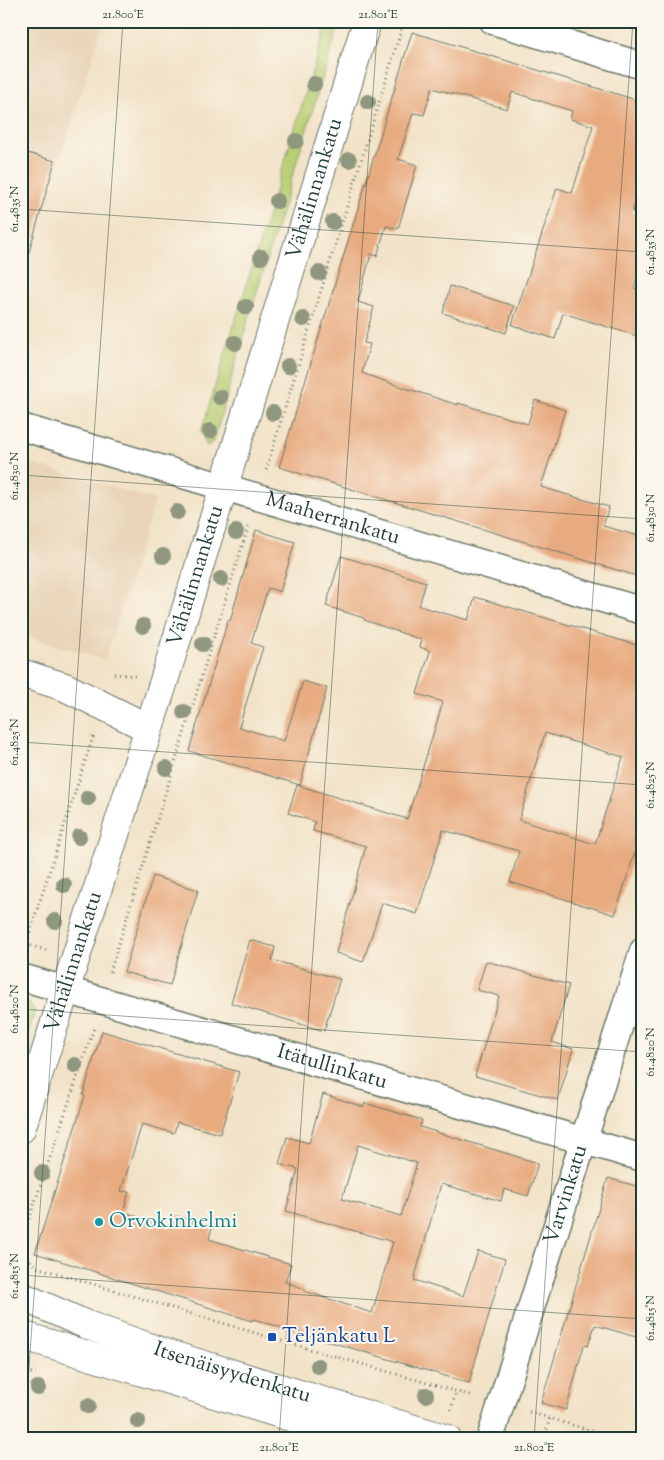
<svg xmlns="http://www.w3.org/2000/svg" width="664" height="1460" font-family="'Sorts Mill Goudy',serif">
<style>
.built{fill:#e9d4b7}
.grass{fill:#bacf74;stroke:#6c8654}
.building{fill:#e8aa7f;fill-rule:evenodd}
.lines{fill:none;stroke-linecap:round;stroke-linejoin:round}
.street-casing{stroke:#697768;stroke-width:29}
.secondary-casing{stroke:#697768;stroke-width:30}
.path{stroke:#697768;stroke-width:3;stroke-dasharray:1 4;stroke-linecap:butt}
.street{stroke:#fff;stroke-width:26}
.secondary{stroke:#fff;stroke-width:28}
.tree{fill:#8f987e}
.ticks{fill:none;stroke:#1f3d34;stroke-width:1;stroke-opacity:0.45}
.culture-dot{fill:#0f9aa8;stroke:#fbf7ec;stroke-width:2}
.transit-dot{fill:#1a4fb4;stroke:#fbf7ec;stroke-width:2}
.labels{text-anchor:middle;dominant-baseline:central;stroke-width:4;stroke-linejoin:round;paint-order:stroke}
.street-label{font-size:21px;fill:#1f3d34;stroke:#fbf7ec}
.culture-label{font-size:21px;fill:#0d838f;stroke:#fbf7ec;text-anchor:start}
.transit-label{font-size:21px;fill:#164399;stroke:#fbf7ec;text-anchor:start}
.neatline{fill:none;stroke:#1f3d34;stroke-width:2}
.ticks-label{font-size:12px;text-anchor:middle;fill:#1f3d34}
</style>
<rect width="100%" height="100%" fill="#fbf7ec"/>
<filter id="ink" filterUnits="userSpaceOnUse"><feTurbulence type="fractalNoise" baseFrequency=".02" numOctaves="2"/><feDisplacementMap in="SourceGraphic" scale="10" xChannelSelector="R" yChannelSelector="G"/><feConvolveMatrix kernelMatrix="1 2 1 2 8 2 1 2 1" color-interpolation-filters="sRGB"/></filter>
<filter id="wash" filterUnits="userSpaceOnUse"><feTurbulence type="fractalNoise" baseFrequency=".0096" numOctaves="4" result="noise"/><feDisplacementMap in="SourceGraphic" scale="20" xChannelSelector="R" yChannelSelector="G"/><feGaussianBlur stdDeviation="1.12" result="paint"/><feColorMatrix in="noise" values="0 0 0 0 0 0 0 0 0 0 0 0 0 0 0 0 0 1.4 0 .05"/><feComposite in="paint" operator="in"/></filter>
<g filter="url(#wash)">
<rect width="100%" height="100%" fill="#f2e3c8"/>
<g class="built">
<path d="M21,21H104L58,165L21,154Z"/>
<path d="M21,460L155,500L105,660L21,635Z"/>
</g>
<g class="grass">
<path d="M323,21H340L242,340L214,441L207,446L201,432L326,27Z"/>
<path d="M25,998L35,1011L21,1055V1009Z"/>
</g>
<g id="blocks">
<g class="building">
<path d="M412,32L643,102V157L637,178L642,179L632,212L643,216V258L634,288L643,291V338L563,313L555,339L512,325L557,188L572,193L593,126L570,119L572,111L512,92L507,109L432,88L424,115L413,113L398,159L417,165L398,229L386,226L377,256L371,254L358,302L374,307L364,343L370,344L362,373L384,381L458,405V403L528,424L535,400L565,410L541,487L609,507L603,526L639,536L638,542L643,544V578L279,467Z"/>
<path d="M21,151L55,161L29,252L21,251Z"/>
<path d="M450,286L514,306L506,333L443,313Z"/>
<path d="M256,530L295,542L280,592L268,588L251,643L263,647L239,727L284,741L303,681L327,688L300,785L189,751L228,620L230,621Z"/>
<path d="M341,556L426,582L419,606L468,620L475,597L643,647V827L615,915L510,882L519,851L443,830L417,914L382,903L363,962L336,953L366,846L313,831L315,822L288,813L297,785L407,819L443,702L417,694L430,651L420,647L422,640L364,620V618L326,606ZM545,733L623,757L595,844L519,820Z"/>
<path d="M153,876L198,890L170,985L124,972Z"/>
<path d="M250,940L275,947L272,960L340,979L324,1031L231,1003Z"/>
<path d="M486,961L569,985L552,1042L573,1049L558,1100L475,1076L499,996L477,990Z"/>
<path d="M102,1031L239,1072L220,1134L177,1122L174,1133L142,1124L121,1191L129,1192L123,1212L172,1228L176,1216L212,1227L209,1239L291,1264L285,1282L305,1289L304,1291L372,1313L393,1242L286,1211L298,1169L279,1164L287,1137L309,1143L323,1094L364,1107L365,1103L422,1120L420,1127L538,1163L528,1196L504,1189L501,1201L441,1184L414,1280L463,1296L478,1251L505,1259L469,1383L253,1319L252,1321L35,1253L85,1096L83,1095ZM358,1145L417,1163L401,1216L342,1199Z"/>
<path d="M608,1178L643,1188V1339L595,1325L588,1346L584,1345L566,1410L541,1403Z"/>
</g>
</g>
</g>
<g filter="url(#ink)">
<use href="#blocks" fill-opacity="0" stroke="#697768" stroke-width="1"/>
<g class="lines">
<g class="street-casing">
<g id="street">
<path d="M493,21L643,66"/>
<path id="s1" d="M21,427L643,611"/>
<path id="s2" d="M21,977L643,1158"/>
<path id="s3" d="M490,1439L643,951"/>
</g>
</g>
<g class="secondary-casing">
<g id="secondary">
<path d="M21,673L65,687L148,728"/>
<path id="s4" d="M21,1129L163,684L367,21"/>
<path id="s5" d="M21,1296L87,1325L168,1354L447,1439"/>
<path d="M21,1335L363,1439"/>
</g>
</g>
<g class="path">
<path d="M266,470L404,21"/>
<path d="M114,674L136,676"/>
<path d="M21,943L47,950"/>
<path d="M25,947L94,734"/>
<path d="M110,972L249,524"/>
<path d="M21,1243L94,1028"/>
<path d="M21,1243L26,1256L36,1267L282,1341L472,1396"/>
<path d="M21,1375L36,1372"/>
<path d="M451,1410L456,1391"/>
<path d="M529,1412L619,1439"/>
<path d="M544,1439L550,1418"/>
</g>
<use href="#street" class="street"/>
<use href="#secondary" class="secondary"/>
</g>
<g class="tree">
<circle cx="314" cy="84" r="8"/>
<circle cx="368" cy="102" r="8"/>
<circle cx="296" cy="141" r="8"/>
<circle cx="349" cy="160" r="8"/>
<circle cx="277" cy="201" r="8"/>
<circle cx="333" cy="222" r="8"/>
<circle cx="261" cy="257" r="8"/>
<circle cx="319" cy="273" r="8"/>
<circle cx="246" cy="307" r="8"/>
<circle cx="303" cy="319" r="8"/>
<circle cx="235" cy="343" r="8"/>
<circle cx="288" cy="366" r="8"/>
<circle cx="220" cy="397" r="8"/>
<circle cx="273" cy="413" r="8"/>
<circle cx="210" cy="431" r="8"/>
<circle cx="177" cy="512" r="8"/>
<circle cx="236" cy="532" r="8"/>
<circle cx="163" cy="556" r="8"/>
<circle cx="221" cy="579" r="8"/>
<circle cx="143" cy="626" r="8"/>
<circle cx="203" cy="644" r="8"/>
<circle cx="184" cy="712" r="8"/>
<circle cx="166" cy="768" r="8"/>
<circle cx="88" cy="798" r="8"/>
<circle cx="79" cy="837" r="8"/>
<circle cx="64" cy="885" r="8"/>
<circle cx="55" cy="921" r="8"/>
<circle cx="75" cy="1065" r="8"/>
<circle cx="42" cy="1173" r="8"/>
<circle cx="318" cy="1366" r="8"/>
<circle cx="38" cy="1388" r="8"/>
<circle cx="426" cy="1395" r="8"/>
<circle cx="88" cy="1406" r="8"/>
<circle cx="138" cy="1421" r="8"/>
</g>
</g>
<path class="ticks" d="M21,209L643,252M21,475L643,519M21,742L643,785M21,1009L643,1052M21,1275L643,1319M24,1439L123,21M279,1439L378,21M534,1439L633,21"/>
<circle class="culture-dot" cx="99" cy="1222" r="5"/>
<rect class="transit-dot" x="267" y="1332" width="10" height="10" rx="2.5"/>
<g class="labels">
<g class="street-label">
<text stroke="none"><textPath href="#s4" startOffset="985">Vähälinnankatu</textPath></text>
<text stroke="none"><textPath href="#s1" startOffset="325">Maaherrankatu</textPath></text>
<text stroke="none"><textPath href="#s4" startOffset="580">Vähälinnankatu</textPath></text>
<text stroke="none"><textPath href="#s4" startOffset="175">Vähälinnankatu</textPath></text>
<text stroke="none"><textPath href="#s2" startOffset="324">Itätullinkatu</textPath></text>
<text stroke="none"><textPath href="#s3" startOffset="256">Varvinkatu</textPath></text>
<text stroke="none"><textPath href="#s5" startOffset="225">Itsenäisyydenkatu</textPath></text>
</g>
<g class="culture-label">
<text x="109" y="1222">Orvokinhelmi</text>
</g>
<g class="transit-label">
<text x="282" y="1337">Teljänkatu L</text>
</g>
</g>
<rect width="664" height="1460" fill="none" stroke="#fbf7ec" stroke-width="55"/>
<rect x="28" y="28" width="608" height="1404" class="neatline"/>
<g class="ticks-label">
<text x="123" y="18">21.800°E</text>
<text x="378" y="18">21.801°E</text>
<text transform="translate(14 209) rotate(-90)" y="4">61.4835°N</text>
<text transform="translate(650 252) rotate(-90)" y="4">61.4835°N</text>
<text transform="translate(14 476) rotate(-90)" y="4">61.4830°N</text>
<text transform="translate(650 518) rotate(-90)" y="4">61.4830°N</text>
<text transform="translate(14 742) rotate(-90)" y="4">61.4825°N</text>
<text transform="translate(650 785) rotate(-90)" y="4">61.4825°N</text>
<text transform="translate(14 1009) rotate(-90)" y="4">61.4820°N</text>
<text transform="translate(650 1052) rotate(-90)" y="4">61.4820°N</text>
<text transform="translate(14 1276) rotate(-90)" y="4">61.4815°N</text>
<text transform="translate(650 1318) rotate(-90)" y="4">61.4815°N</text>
<text x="279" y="1451">21.801°E</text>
<text x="534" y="1451">21.802°E</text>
</g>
</svg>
